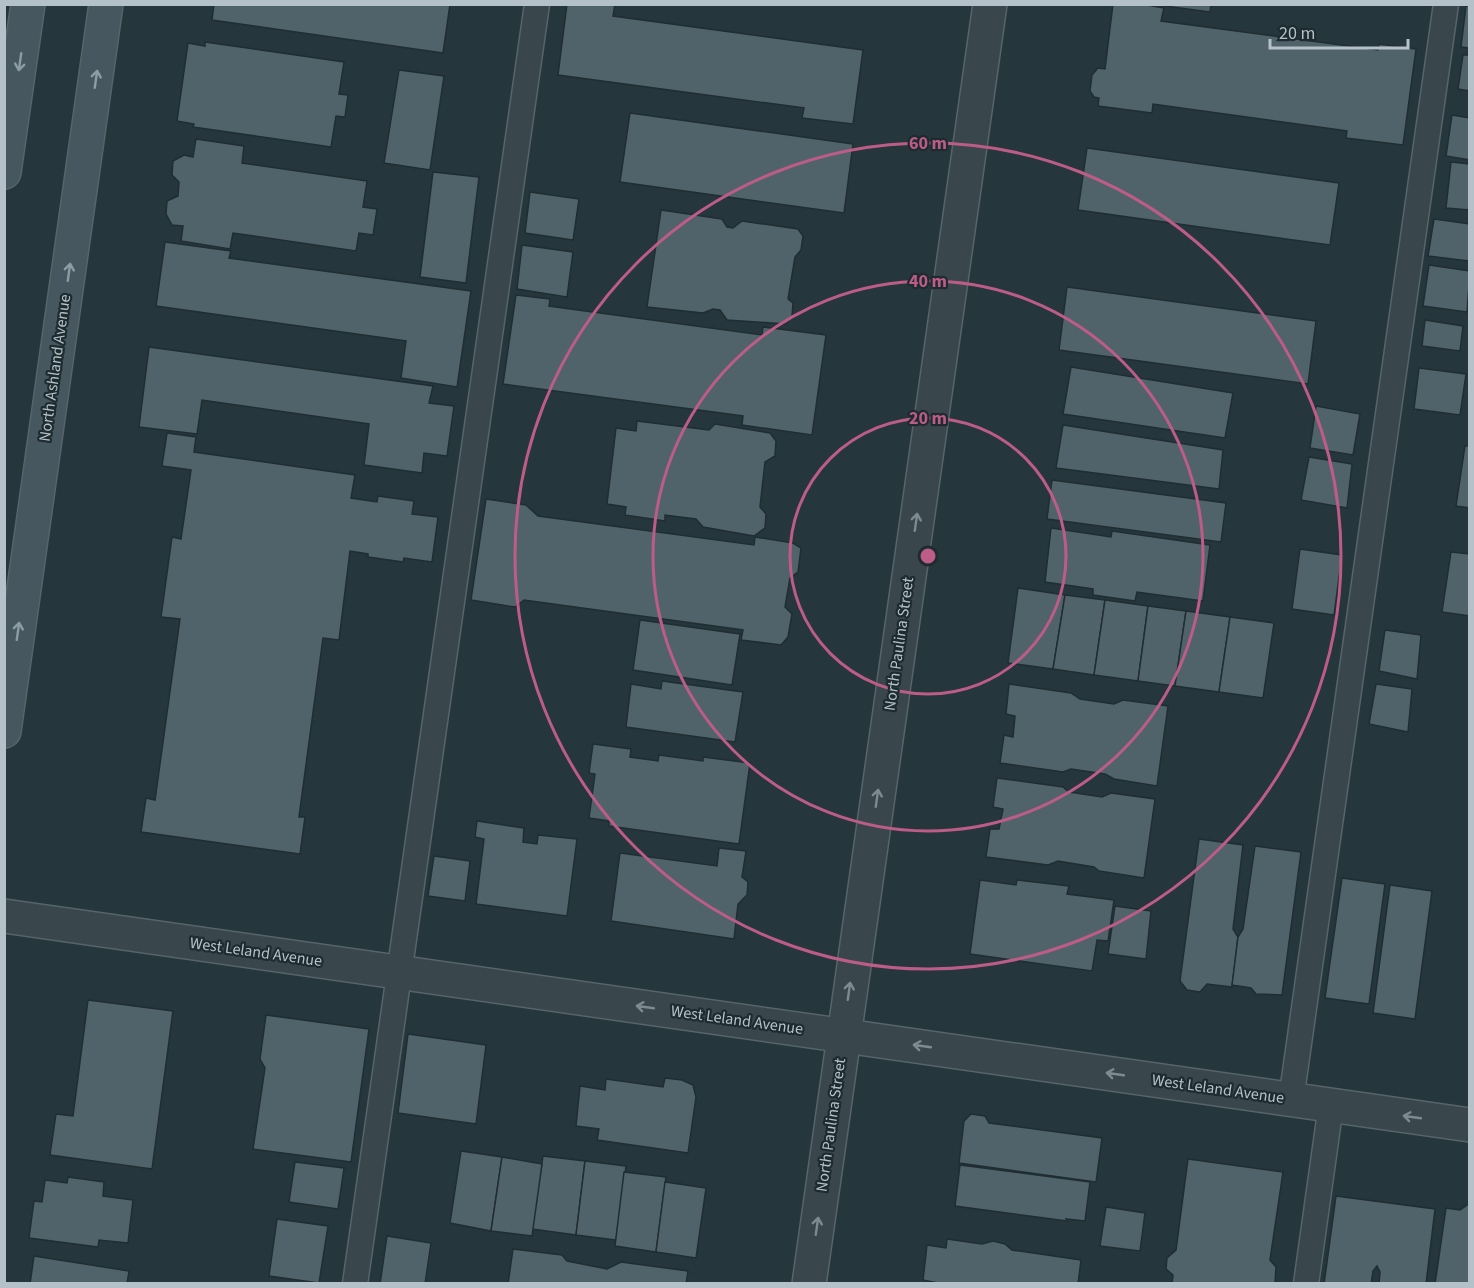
<svg xmlns="http://www.w3.org/2000/svg" width="1474" height="1288" font-family="'Source Sans 3',sans-serif">
<style>
.building{fill:#50636a;stroke:#202e33;stroke-width:1.5}
.lines{fill:none;stroke-linecap:round;stroke-linejoin:round}
.lane-casing{stroke:#57646a;stroke-width:27}
.street-casing{stroke:#57646a;stroke-width:36}
.secondary-casing{stroke:#57646a;stroke-width:36}
.lane{stroke:#39474d;stroke-width:24}
.street{stroke:#39474d;stroke-width:33}
.secondary{stroke:#47575f;stroke-width:33}
.oneway{stroke:#8e9ca3}
.oneway2{stroke:#7d8a91}
.ring{fill:none;stroke:#bd5c87;stroke-width:3}
.labels{text-anchor:middle;dominant-baseline:central;stroke-width:4.5;stroke-linejoin:round;paint-order:stroke}
.street-label{font-size:16px;fill:#b5c1c8;stroke:#1e2c31}
.centre{fill:#bd5c87;stroke:#1e2c31;stroke-width:3}
.ring-label{font-size:18px;text-anchor:middle;font-weight:bold;fill:#bd5c87;stroke:#1e2c31;stroke-width:4.5;stroke-linejoin:round;paint-order:stroke}
</style>
<rect width="100%" height="100%" fill="#25363c"/>
<g class="building">
<path d="M214,4H450L443,53L212,20Z"/>
<path d="M567,4H615L613,16L863,50L853,124L802,118L804,108L558,75Z"/>
<path d="M1113,4H1141L1164,8L1161,21L1378,50L1379,44L1416,49L1403,145L1346,138L1347,131L1153,104L1152,113L1098,106L1099,98L1094,97L1090,91L1092,75L1098,68L1105,69Z"/>
<path d="M1150,4H1211L1210,12Z"/>
<path d="M1466,6H1470V48L1461,47Z"/>
<path d="M205,42L344,62L339,94L348,95L345,117L336,116L331,147L193,127L194,124L177,121L188,43L205,46Z"/>
<path d="M1463,55H1470V91L1458,89Z"/>
<path d="M399,70L444,76L430,170L384,163Z"/>
<path d="M630,113L853,144L844,213L620,182Z"/>
<path d="M1452,115L1470,118V160L1446,156Z"/>
<path d="M196,139L244,146L242,163L367,181L363,207L377,209L373,235L359,233L356,251L233,233L230,249L181,241L183,226L172,225L166,214L167,201L178,196L179,182L172,175L173,161L184,155L193,157Z"/>
<path d="M1087,148L1339,183L1330,245L1078,210Z"/>
<path d="M1451,162L1470,164V210L1446,208Z"/>
<path d="M433,172L479,177L466,283L420,277Z"/>
<path d="M530,192L579,199L573,240L525,233Z"/>
<path d="M661,210L722,219L727,227L733,228L742,221L798,229L803,236L801,250L795,257L788,299L793,303L792,316L786,324L727,320L720,310L713,309L703,313L647,307Z"/>
<path d="M1434,219L1470,224L1469,261L1428,256Z"/>
<path d="M165,242L231,251L229,258L471,291L457,387L401,378L406,341L156,306Z"/>
<path d="M522,245L573,252L567,297L517,289Z"/>
<path d="M1429,265L1470,271L1467,312L1423,306Z"/>
<path d="M1067,287L1316,321L1308,384L1059,350Z"/>
<path d="M516,295L550,299L549,306L762,335L763,327L826,335L812,435L742,425L743,416L503,384Z"/>
<path d="M1425,320L1463,326L1460,351L1422,346Z"/>
<path d="M149,347L433,386L429,403L454,406L447,456L424,453L422,473L364,465L369,424L202,400L197,434L139,427Z"/>
<path d="M1071,367L1233,393L1225,438L1063,414Z"/>
<path d="M1419,368L1466,374L1460,415L1414,409Z"/>
<path d="M1316,406L1360,414L1353,455L1310,448Z"/>
<path d="M637,421L709,430L715,424L770,433L776,441L775,456L765,462L760,507L766,514L765,528L754,536L703,527L696,519L665,515V521L625,515L626,507L607,504L616,428L636,431Z"/>
<path d="M1063,425L1223,450L1219,489L1056,468Z"/>
<path d="M167,433L196,437L194,452L355,475L351,498L377,502L378,496L414,501L412,514L438,517L432,562L404,558L403,562L368,557V554L350,551L339,640L323,638L299,817H305L300,854L141,832L146,798L155,800L180,619L161,617L172,537L181,539L191,470L162,466Z"/>
<path d="M1465,446H1470V508L1456,506Z"/>
<path d="M1309,457L1352,464L1347,508L1301,500Z"/>
<path d="M1052,480L1226,503L1221,542L1047,519Z"/>
<path d="M486,499L526,505L538,516L754,545L755,537L793,543L801,548L798,572L790,578L785,607L792,614L788,637L781,645L741,640L743,630L524,600L515,607L471,600Z"/>
<path d="M1051,528L1111,537L1112,531L1210,545L1203,601L1137,592L1135,601L1093,595V589L1045,582Z"/>
<path d="M1300,549L1342,555L1334,615L1292,609Z"/>
<path d="M1451,552L1470,554V616L1442,612Z"/>
<path d="M1018,588L1065,595L1053,669L1008,663Z"/>
<path d="M1065,595L1105,600L1094,675L1053,669Z"/>
<path d="M1105,600L1148,606L1138,681L1094,675Z"/>
<path d="M1148,606L1186,611L1175,686L1138,681Z"/>
<path d="M1186,611L1230,617L1219,692L1175,686Z"/>
<path d="M1230,617L1274,623L1263,698L1219,692Z"/>
<path d="M640,620L740,634L732,685L633,670Z"/>
<path d="M1385,630L1421,635L1417,679L1379,671Z"/>
<path d="M662,681L743,692L735,742L626,727L631,684L661,689Z"/>
<path d="M1009,684L1071,693L1080,699L1114,704L1123,700L1168,706L1157,786L1114,779L1105,774L1071,769L1063,772L1000,763L1004,735L1013,737L1015,716L1006,714Z"/>
<path d="M1376,684L1412,689L1408,732L1369,724Z"/>
<path d="M593,744L631,749L630,757L658,761L659,755L703,761V757L750,763L739,844L609,826V821L589,818L595,774L589,773Z"/>
<path d="M997,778L1063,787L1069,792L1102,797L1111,793L1155,799L1144,878L1099,871L1094,867L1058,861L1048,865L986,857L990,829H999L1003,809L993,807Z"/>
<path d="M477,821L524,828L523,842L537,844L538,835L577,839L567,916L476,904L484,839L475,837Z"/>
<path d="M1199,839L1243,845L1233,929L1238,937L1232,987L1207,984L1200,992L1187,990L1180,981Z"/>
<path d="M1255,846L1301,852L1282,995L1256,994L1251,988L1232,985L1238,937L1243,929Z"/>
<path d="M719,848L746,851L742,877L748,882L747,895L738,904L734,939L611,921L620,853L717,866Z"/>
<path d="M434,856L470,861L465,901L428,896Z"/>
<path d="M1342,878L1385,884L1369,1004L1325,998Z"/>
<path d="M980,880L1016,885L1017,880L1069,886L1067,894L1114,900L1108,941L1097,940L1092,971L970,954Z"/>
<path d="M1390,885L1432,891L1415,1019L1373,1013Z"/>
<path d="M1115,906L1151,911L1146,959L1108,954Z"/>
<path d="M88,1000L173,1011L152,1169L50,1155L56,1114L73,1116Z"/>
<path d="M266,1015L369,1029L351,1162L253,1149L265,1068L260,1059Z"/>
<path d="M408,1034L486,1045L476,1124L398,1113Z"/>
<path d="M665,1078L682,1080L693,1085L696,1097L688,1153L597,1140L599,1129L576,1126L580,1086L605,1090L606,1079L663,1087Z"/>
<path d="M971,1114L985,1116L989,1123L1102,1138L1096,1182L959,1163L964,1121Z"/>
<path d="M461,1151L502,1157L491,1231L450,1223Z"/>
<path d="M543,1156L585,1161L576,1235L532,1229Z"/>
<path d="M502,1157L542,1164L532,1236L491,1231Z"/>
<path d="M1188,1159L1283,1172L1270,1260L1276,1267L1275,1283L1172,1284L1173,1275L1166,1269L1167,1258L1176,1250Z"/>
<path d="M585,1161L626,1166L616,1240L576,1235Z"/>
<path d="M295,1162L344,1168L338,1209L289,1202Z"/>
<path d="M960,1165L1090,1182L1085,1221L1066,1219L1067,1221L955,1206Z"/>
<path d="M624,1172L666,1177L656,1252L615,1246Z"/>
<path d="M68,1177L104,1182L103,1196L133,1200L128,1243L99,1240L98,1247L29,1238L34,1201L42,1202L45,1180L67,1183Z"/>
<path d="M665,1182L706,1188L696,1258L656,1252Z"/>
<path d="M1336,1196L1435,1209L1426,1284H1379L1380,1272L1377,1266L1373,1271L1371,1284H1324Z"/>
<path d="M1470,1203V1284H1435L1446,1208L1460,1210Z"/>
<path d="M1106,1207L1145,1213L1140,1251L1100,1246Z"/>
<path d="M277,1219L328,1226L319,1283L269,1276Z"/>
<path d="M387,1236L431,1243L425,1284H380Z"/>
<path d="M947,1239L982,1244L993,1241L1005,1244L1012,1250L1081,1260L1078,1284H943L923,1280L927,1245L946,1248Z"/>
<path d="M513,1249L562,1255L567,1261L607,1269L621,1262L688,1271L686,1284H508Z"/>
<path d="M34,1256L129,1271L127,1284H30Z"/>
</g>
<g class="lines">
<g class="lane-casing">
<g id="lane">
<path d="M1291,1100L1446,4"/>
<path d="M355,1284L537,4"/>
<path d="M1306,1284L1331,1105"/>
</g>
</g>
<g class="street-casing">
<g id="street">
<path d="M4,916L1470,1125"/>
<path d="M809,1284L990,4"/>
</g>
</g>
<g class="secondary-casing">
<g id="secondary">
<path d="M4,172L28,4"/>
<path d="M4,731L106,4"/>
</g>
</g>
<use href="#lane" class="lane"/>
<use href="#street" class="street"/>
<use href="#secondary" class="secondary"/>
</g>
<defs><path id="oneway-shaft" d="M-6 0H5M1.5-3L5.5 0L1.5 3" fill="none" stroke-width="1.6" stroke-linecap="round" stroke-linejoin="round" transform="scale(1.5)"/></defs>
<g class="oneway">
<use href="#oneway-shaft" transform="translate(20 62) rotate(98)"/>
<use href="#oneway-shaft" transform="translate(96 79) rotate(-82)"/>
<use href="#oneway-shaft" transform="translate(69 272) rotate(-82)"/>
<use href="#oneway-shaft" transform="translate(18 631) rotate(-82)"/>
</g>
<g class="oneway2">
<use href="#oneway-shaft" transform="translate(916 522) rotate(-82)"/>
<use href="#oneway-shaft" transform="translate(877 798) rotate(-82)"/>
<use href="#oneway-shaft" transform="translate(849 991) rotate(-82)"/>
<use href="#oneway-shaft" transform="translate(645 1007) rotate(-172)"/>
<use href="#oneway-shaft" transform="translate(922 1046) rotate(-172)"/>
<use href="#oneway-shaft" transform="translate(1115 1074) rotate(-172)"/>
<use href="#oneway-shaft" transform="translate(1412 1117) rotate(-172)"/>
<use href="#oneway-shaft" transform="translate(817 1226) rotate(-82)"/>
</g>
<g class="ring">
<circle cx="928" cy="556" r="138"/>
<circle cx="928" cy="556" r="275"/>
<circle cx="928" cy="556" r="413"/>
</g>
<g class="labels">
<g class="street-label">
<text transform="translate(55 368) rotate(-82)">North Ashland Avenue</text>
<text transform="translate(899 644) rotate(-82)">North Paulina Street</text>
<text transform="translate(256 952) rotate(8)">West Leland Avenue</text>
<text transform="translate(737 1020) rotate(8)">West Leland Avenue</text>
<text transform="translate(1218 1089) rotate(8)">West Leland Avenue</text>
<text transform="translate(831 1125) rotate(-82)">North Paulina Street</text>
</g>
</g>
<circle cx="928" cy="556" r="9" class="centre"/>
<g class="ring-label">
<text x="928" y="149">60 m</text>
<text x="928" y="287">40 m</text>
<text x="928" y="424">20 m</text>
</g>
<rect width="1474" height="1288" fill="none" stroke="#b5c1c8" stroke-width="12"/>
<path d="M1270 39v9h138v-9" fill="none" stroke="#b5c1c8" stroke-width="3"/>
<text x="1279" y="39" font-size="18" fill="#b5c1c8" stroke="#1e2c31" stroke-width="4.5" paint-order="stroke">20 m</text>
</svg>
